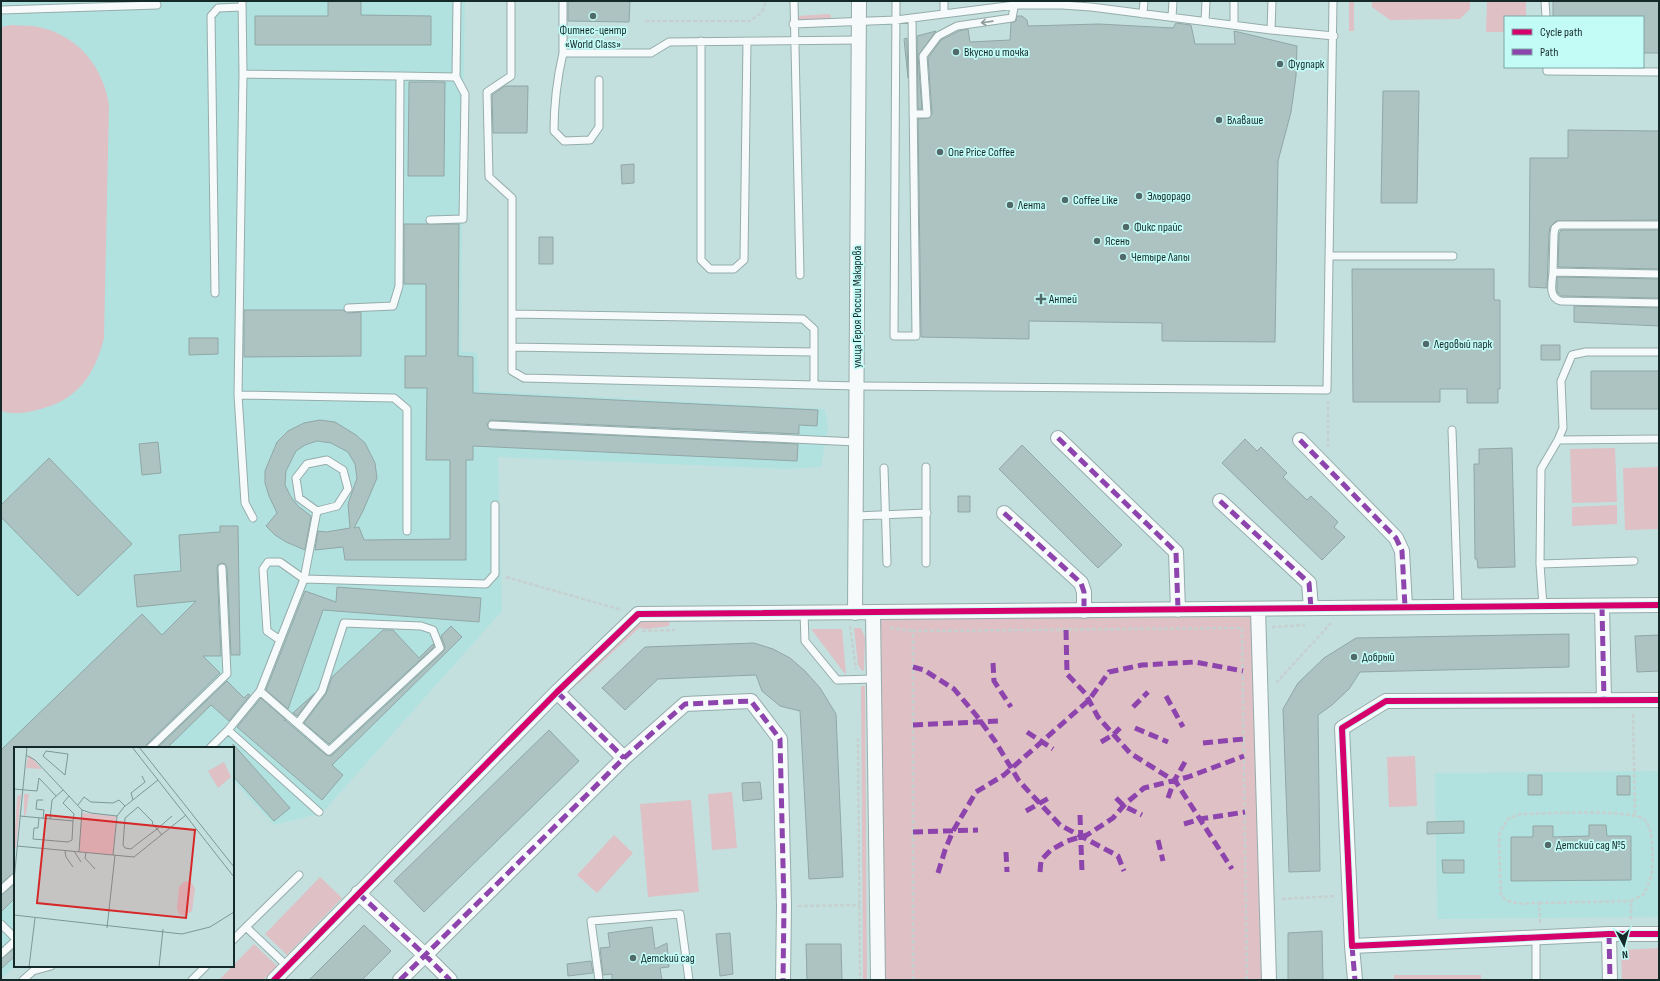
<svg xmlns="http://www.w3.org/2000/svg" width="1660" height="981" viewBox="0 0 1660 981" font-family="'Sofia Sans Condensed',sans-serif">
	<rect width="100%" height="100%" fill="#c3e0df"/>
	<path fill="#b1e2e0" d="M1 1H465L462 172 461 351 477 353 479 391 825 409 828 427 821 467 786 469 498 457 502 611 322 813 274 825 233 780V748H15V966L3 977 1 973Z
		M1659 771V917L1437 919 1435 773Z"/>
	<path fill="#dec0c5" d="M1349 1H1354V31H1349Z
		M1372 1H1470V9L1460 19 1390 20 1372 7Z
		M1487 1H1526V17H1505V32H1486Z
		M830 14 832 20 796 22V16Z
		M12 25C20 26 31 25 39 27 78 36 103 66 109 105L104 338C95 375 77 401 37 410 26 413 13 415 1 411V27Z
		M1615 448 1617 502 1572 503 1570 449Z
		M1659 467V529L1625 530 1623 468Z
		M1617 505V524L1572 526V507Z
		M1256 609 1266 980H881L876 617Z
		M663 619 670 621 669 626 648 629 639 628 578 684 575 682 638 621Z
		M854 628H861L865 638 864 670 862 671 858 665Z
		M811 629H842L846 675Z
		M861 686H865L867 980H863Z
		M1415 756 1417 806 1389 807 1387 757Z
		M732 792 737 848 712 850 708 794Z
		M691 800 699 892 648 897 640 804Z
		M614 835 633 853 597 893 577 875Z
		M320 877 342 898 287 955 265 934Z
		M254 944 277 966 263 980H219Z
		M1659 948V980H1622L1621 950Z
		M1394 975H1481V980H1394Z"/>
	<path fill="#acc3c2" stroke="#90a7a6" d="M328 1H361V15L431 16V45H255V16H328Z
		M568 1H630L629 22 568 21Z
		M1553 1H1659V53H1643V17H1553Z
		M1017 16H1022L1027 20 1028 26 1099 24 1173 28 1176 23 1191 25 1195 44H1235L1234 31 1297 46 1296 76 1291 112 1278 161 1275 342 1162 341V323L1029 321V339L921 337 918 119 929 118 932 114 928 58 941 40 959 31 968 29 970 42 1010 40 1011 23 1016 21Z
		M936 31 918 56 922 109H918L917 36Z
		M907 38 908 78 904 39Z
		M409 82H445L444 176H408Z
		M505 86H528L527 133H493L492 95Z
		M1383 91H1419L1417 203H1381Z
		M1568 130 1659 131V220L1556 221 1550 227 1549 233 1547 288 1529 287 1530 158H1568Z
		M634 164V183L622 184 621 165Z
		M404 224H459L458 356 473 357V393L818 410 817 426 799 425V434L490 420 487 425 489 429 492 430 798 444 797 461 473 446V460H466V560H345L343 547 315 550 318 531 326 532 350 528 348 504 357 478 355 464 348 452 331 443 317 441 305 445 296 451 286 471 285 485 291 497 298 506 311 516 305 550 286 542 275 535 266 526 277 513 269 496 265 483V471L277 442 288 431 304 423 320 420 335 422 356 435 365 443 375 463 377 478 363 511 354 528 359 527 364 540 450 539V460H426L427 388H405V356H426V284H404Z
		M1561 230H1659V269L1558 267 1559 234Z
		M539 237H553V264H539Z
		M1352 269H1494V300H1500V389H1498V403H1467V389H1440V402H1353Z
		M1557 277 1659 279V298L1562 296 1557 292Z
		M1574 306 1659 308V326L1574 322Z
		M244 310H343L348 313 361 312V356L244 357Z
		M189 338H218V354L189 355Z
		M1541 345H1560V360H1541Z
		M1591 371H1659V409H1591Z
		M1245 439 1257 451 1261 447 1287 473 1283 477 1307 500 1311 496 1338 522 1334 527 1345 537 1322 560 1222 463Z
		M158 442 161 473 142 475 139 444Z
		M1022 445 1122 545 1098 568 999 469Z
		M1512 448 1515 567 1478 568 1477 559H1475L1474 464H1479V449Z
		M49 458 132 544 78 596 1 517V505Z
		M958 496H970V512H958Z
		M220 526H238L240 655H231L227 568 225 564 221 563 218 565 217 568 221 656H203L220 673 147 744 145 748H15V872L1 883V750L142 614 162 635 196 601 137 607 134 575 181 571 179 535 220 532Z
		M337 587 481 598 479 622 323 610 288 709 266 690 305 591 336 602Z
		M451 626 462 637 332 765 343 775 322 800 237 727 261 698 285 719 284 721 285 720 326 755 331 756 443 652 445 647 441 636Z
		M383 630H393L419 658 433 644 434 647 329 744 304 723 326 694 332 677Z
		M1569 634V667L1360 672 1349 689 1332 705 1318 715 1320 871 1289 872 1283 709 1298 683 1324 658 1356 638Z
		M1659 635V671L1637 672 1635 636Z
		M754 643 773 649 790 658 805 671 820 688 836 714 843 877 809 879 800 711 780 706 762 691 756 675 658 679 625 710 602 688 645 647Z
		M227 681 244 698 248 694 250 695 229 721 211 705 167 748H157Z
		M315 693 297 716 293 713Z
		M549 730 579 761 424 912 394 881Z
		M233 744 290 808 274 821 233 776Z
		M1528 775H1542V795H1528Z
		M1617 776H1630V795H1617Z
		M760 782 762 799 743 801 742 783Z
		M1464 821V833L1427 834V822Z
		M1589 825H1606L1607 836H1631V880L1511 881V837H1533V826H1553V837L1589 836Z
		M1442 860H1464V873H1443Z
		M15 884V898L1 912V895Z
		M364 925 391 951 362 980H309Z
		M652 927 655 949 667 943 669 967 660 968 662 980H612V974L603 975 600 948 610 947 608 933Z
		M1322 931 1323 980H1288V933Z
		M730 933 733 974 720 976 716 934Z
		M806 944H841L842 980H807Z
		M15 948V956L1 969V959Z
		M591 961 593 973 568 976 567 964Z"/>
	<g fill="none" stroke-linecap="round" stroke-linejoin="round">
		<defs>
			<path id="service" d="M242 1 243 74 400 76
				M511 1V76L487 92 489 177 512 198V371L524 378 857 386 1327 390 1333 1
				M563 1V53H651L669 42 859 40
				M794 1 800 275
				M896 1 894 336H916L912 19
				M1545 1 1546 17
				M1 10 157 5
				M944 13V1
				M1143 14 1144 1
				M1172 17 1173 1
				M1205 21 1206 1
				M793 24 896 20 1015 5H1062L1091 7 1271 30 1334 36
				M1234 25V1
				M1271 30 1272 1
				M701 41V260L710 269H734L744 260 747 41
				M563 53C557 79 554 104 554 131L564 141 590 140 599 127V80
				M1547 67V71L1659 72
				M243 74 238 395 245 503 253 518
				M913 114H927L923 56 938 36 957 26 1012 18 1015 2
				M430 220 463 219 465 94 456 77
				M1659 225H1559L1555 228 1554 234 1553 272 1659 274
				M1330 256H1453
				M1553 272C1552 283 1548 298 1561 301L1659 303
				M215 293 211 16 218 8 242 7
				M348 308 393 306 399 286 400 76 456 77 457 1
				M512 314 803 319 814 329V385
				M512 347 814 352
				M238 395 394 398 407 409V531
				M492 425 856 442
				M1452 430 1458 607
				M1558 440 1563 428 1561 381 1572 355 1586 352H1659
				M327 460 343 470 348 489 337 506 317 511 299 498 296 478 307 464Z
				M926 467V563
				M884 468 887 563
				M856 516 927 513
				M1540 564 1634 561
				M1543 606 1540 564 1541 469 1558 440 1659 439
				M804 613 805 641 837 680 874 679
				M280 640 267 631 263 569 268 562H280L304 579 486 584 495 574V505
				M260 691 329 751 440 648 433 630 421 626 344 623 322 691 298 723
				M228 730 319 812
				M150 748 227 674 222 568
				M210 748 228 730 260 691 304 579 317 511
				M1 890 15 877
				M1 924 15 938
				M1536 938V980
				M233 940 246 927
				M1 954 15 941
				M287 966 246 927 299 875
				M23 980 33 971 51 966
				M192 980 206 966
				M599 980 591 921 680 914 689 980"/>
			<path id="minor" d="M1058 438 1176 552 1178 610
				M1300 440 1396 538 1402 551 1405 607
				M1220 501 1309 583 1311 608
				M1004 513 1081 583 1084 592V611
				M1602 606 1604 700
				M1258 609 1269 980
				M855 613 859 1
				M873 613 878 980
				M557 692 624 758
				M1659 700 1386 701 1342 728 1352 946 1609 934H1659
				M358 893 425 955 450 980
				M1609 934 1610 980
				M1352 946 1355 980
				M274 980 557 692 638 614 1659 605
				M400 980 624 758 685 704 751 701 780 739 784 906 783 980"/>
		</defs>
		<use href="#service" stroke="#95acab" stroke-width="9"/>
		<use href="#minor" stroke="#95acab" stroke-width="16"/>
		<path stroke="#c6d0cf" stroke-width="2.5" stroke-dasharray="4 2" stroke-linecap="butt" d="M645 21H750L762 12 766 1
			M1328 401V448
			M506 577 622 610
			M850 626 856 669
			M1272 627 1305 625
			M890 628 913 631
			M642 631 675 630
			M1276 683 1331 623
			M1633 714 1635 816
			M858 738 860 980
			M1282 899 1335 896
			M1539 903 1631 901
			M798 906 860 905
			M1540 923 1539 903C1526 903 1511 906 1501 896L1499 842 1500 832 1508 819 1520 814C1542 814 1632 808 1645 820 1653 827 1653 860 1652 871 1651 878 1647 887 1644 894L1631 901V920
			M1 977 3 980
			M913 980V631L1242 628 1247 980"/>
		<use href="#service" stroke="#f6fafa" stroke-width="7"/>
		<use href="#minor" stroke="#f6fafa" stroke-width="14"/>
		<path stroke="#8e44ad" stroke-width="5" stroke-dasharray="10 5" stroke-linecap="butt" d="M1058 438 1176 552 1178 610
			M1300 440 1396 538 1402 551 1405 607
			M1220 501 1309 583 1311 608
			M1004 513 1081 583 1084 592V611
			M1602 606 1604 700
			M1066 630 1067 674 1085 693 1098 717 1130 753 1176 782 1232 869
			M993 663 994 681 1011 707
			M913 667 924 670 954 689 976 715 995 741 1019 781 1060 825 1118 856 1124 871
			M557 692 624 758
			M1166 696 1183 727
			M1133 707 1148 692
			M913 725 998 721
			M1135 728 1168 742
			M1027 732 1053 749
			M1101 742 1113 735 1120 728
			M1203 743 1244 739
			M1116 798 1124 806 1142 815
			M1168 798 1174 781 1185 762
			M1026 811 1049 798
			M1080 815 1082 872
			M1184 824 1200 819 1245 812
			M913 832 978 830
			M1158 840 1163 861
			M1006 852 1007 872
			M1040 872 1041 860 1051 850 1067 841 1087 835 1113 818 1125 804 1144 788 1188 777 1244 756
			M938 873 945 850 953 831 976 792 1004 775 1089 700 1109 672 1142 665 1195 662 1243 671
			M358 893 425 955 450 980
			M1609 934 1610 980
			M1352 946 1355 980
			M400 980 624 758 685 704 751 701 780 739 784 906 783 980"/>
		<defs>
			<path id="cycleway" d="M1659 700 1386 701 1342 728 1352 946 1609 934H1659
				M274 980 557 692 638 614 1659 605"/>
		</defs>
		<use href="#cycleway" stroke="#c3fbf7" stroke-width="8"/>
		<use href="#cycleway" stroke="#d6006c" stroke-width="6"/>
	</g>
	<defs><path id="oneway-shaft" d="M-6 0H5M1.5-3L5.5 0L1.5 3" fill="none" stroke-width="1.6" stroke-linecap="round" stroke-linejoin="round"/></defs>
	<use stroke="#909c9c" href="#oneway-shaft" transform="translate(987 22) rotate(172)"/>
	<g fill="#516a69" stroke="#c3fbf7" stroke-width="1.5">
		<circle cx="593" cy="16" r="4"/>
		<circle cx="956" cy="52" r="4"/>
		<circle cx="1280" cy="64" r="4"/>
		<circle cx="1219" cy="120" r="4"/>
		<circle cx="940" cy="152" r="4"/>
		<circle cx="1139" cy="196" r="4"/>
		<circle cx="1065" cy="200" r="4"/>
		<circle cx="1010" cy="205" r="4"/>
		<circle cx="1126" cy="227" r="4"/>
		<circle cx="1097" cy="241" r="4"/>
		<circle cx="1123" cy="257" r="4"/>
		<path d="M1039 293h4v4h4v4h-4v4h-4v-4h-4v-4h4z"/>
		<circle cx="1426" cy="344" r="4"/>
		<circle cx="1354" cy="657" r="4"/>
		<circle cx="1548" cy="845" r="4"/>
		<circle cx="633" cy="958" r="4"/>
	</g>
	<g text-anchor="middle" dominant-baseline="central" stroke-width="3.5" stroke-linejoin="round" paint-order="stroke">
		<g font-size="12" fill="#142a29" stroke="#c3fbf7" text-anchor="start">
			<text x="593" y="30" text-anchor="middle">Фитнес-центр<tspan x="593" dy="14">«World Class»</tspan></text>
			<text x="964" y="52">Вкусно и точка</text>
			<text x="1288" y="64">Фудпарк</text>
			<text x="1227" y="120">Влаваше</text>
			<text x="948" y="152">One Price Coffee</text>
			<text x="1147" y="196">Эльдорадо</text>
			<text x="1073" y="200">Coffee Like</text>
			<text x="1018" y="205">Лента</text>
			<text x="1134" y="227">Фикс прайс</text>
			<text x="1105" y="241">Ясень</text>
			<text x="1131" y="257">Четыре Лапы</text>
			<text x="1049" y="299">Антей</text>
			<text x="1434" y="344">Ледовый парк</text>
			<text x="1362" y="657">Добрый</text>
			<text x="1556" y="845">Детский сад №5</text>
			<text x="641" y="958">Детский сад</text>
		</g>
		<g font-size="12" fill="#142a29" stroke="#c3fbf7">
			<text transform="translate(857 307) rotate(-90)">улица Героя России Макарова</text>
		</g>
	</g>
	<g transform="translate(14 747)">
		<rect width="220" height="220" fill="#c3e0df"/>
		<path d="M14 9H16L28 22 12 21ZM210 15 217 30 204 41 194 24ZM7 47 2 101H0L3 50ZM10 47H15L12 67 10 69ZM68 66 102 69 99 108 65 105ZM171 134 178 136 181 142 178 164 171 169 165 167 163 161 165 140Z" fill="#dec0c5"/>
		<path fill="none" stroke="#7d9796" stroke-width="1" d="M118 0 220 130M125 0 220 120M32 4 54 7 51 28 29 9ZM12 8 21 13 68 63 77 66 103 69 110 60 144 33M0 42 23 44 25 31 42 49M55 49 49 56 60 67 59 74M29 53H23L22 62 30 63 29 72M119 53 117 46 131 35 128 29M64 58 70 50 77 55 99 56 105 53 111 59M6 69 59 74 58 93 54 95 19 92 20 81H24L25 71M36 72 38 53 49 43M148 88 138 76 139 75 124 60 111 71 109 98 111 101 117 102 123 97 143 82 158 69M3 99 120 110 172 68M51 104 52 110 59 120M60 104 67 115M65 105 68 63M72 106 71 111 81 122M99 108 103 69M0 133 13 0M0 168 168 187 196 180 220 165M93 181 101 108M15 220 21 171M145 220 149 182"/>
		<path fill="#d62828" fill-opacity="0.15" stroke="#d62828" stroke-width="2" d="M32 68 181 83 172 171 23 156Z"/>
		<rect width="220" height="220" fill="none" stroke="#142a29" stroke-width="2"/>
	</g>
	<rect width="1660" height="981" fill="none" stroke="#142a29" stroke-width="4"/>
	<rect x="1504" y="16" width="140" height="52" fill="#c3fbf7" stroke="#7da7a5"/>
	<rect x="1512" y="29" width="20" height="6" fill="#d6006c" stroke="#7da7a5"/>
	<text x="1540" y="36" font-size="12" fill="#142a29">Cycle path</text>
	<rect x="1512" y="49" width="20" height="6" fill="#8e44ad" stroke="#7da7a5"/>
	<text x="1540" y="56" font-size="12" fill="#142a29">Path</text>
	<g transform="translate(1624 945) rotate(174)" stroke="#c3fbf7" stroke-width="3" paint-order="stroke">
	<path d="M0-3L7 15L0 10L-7 15Z" fill="#142a29"/>
	<text y="-6" font-size="11" font-weight="bold" text-anchor="middle" fill="#142a29">N</text>
	</g>
</svg>
